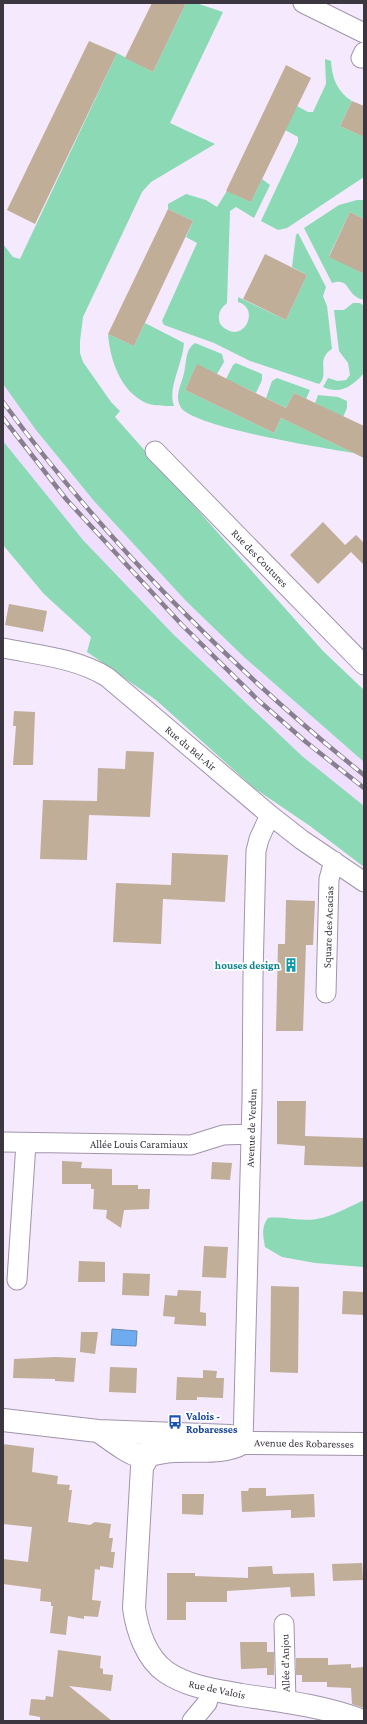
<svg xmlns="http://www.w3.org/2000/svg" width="367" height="1724" viewBox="0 0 367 1724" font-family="'Crimson Pro',serif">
	<rect width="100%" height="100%" fill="#f4e9fd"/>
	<path fill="#f0defe" d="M3 384 36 430 94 501 186 601 245 658 364 762V806L302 756 173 634 83 540 3 441Z"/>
	<path fill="#8bdab5" d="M186 3H196L223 12 170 123 215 144 151 182 142 192 83 317 80 341V353L83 362 111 402 120 411 115 417 323 651 364 690V762L245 658 186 601 94 501 36 430 3 384V244L13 257 20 259 117 53 153 72Z
		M325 59 331 61C332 78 337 92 352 101L340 126 364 137V177L287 228 278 230 261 221 298 142V137L285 130 297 106 308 112H313L326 84Z
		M262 179 270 185 254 218 236 207 230 211 227 303C222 307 218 312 219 319 219 323 222 327 226 329 245 342 260 308 238 302V297L286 320 307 275 292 267 296 235 298 233 326 287 323 296 327 306 332 349C315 359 330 375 319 384L250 361 214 343 164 325 162 321 197 243 186 237 193 221 168 209V204L186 194 206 200 217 207 227 191 251 202Z
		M357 200H364V219L350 212 329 256 364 274V300C361 299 357 298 355 296 346 289 348 278 332 283L304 228 339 205Z
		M353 303H360L364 306V373C353 386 340 395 323 387L328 378 338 381 346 380 350 375 348 363 339 351 334 310H344Z
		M145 323 184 343C183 363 167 389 174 406 165 406 154 406 146 403 120 391 110 359 108 334L134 346Z
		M195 343 222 354 224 362 217 374 197 365 185 390 274 433 281 418 354 453C322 448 200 428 182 409 174 399 180 387 183 377 187 365 184 350 195 343Z
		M236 363 262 374V380L256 393 226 379 233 365Z
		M277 378 310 390 306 399 294 393 286 408 266 398 272 381Z
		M318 395 338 397 347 401V408L343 417 315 403Z
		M3 441 83 540 173 634 302 756 364 806V867L310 826 254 788 156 700 87 652 91 637 44 594 3 545Z
		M364 1200V1267L315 1263 282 1257 265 1247C263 1236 261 1227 268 1218 284 1216 300 1222 317 1219 331 1217 351 1206 364 1200Z"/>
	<path fill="#6eacef" stroke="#5f89ba" d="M112 1329 137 1331 136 1346 111 1345Z"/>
	<path fill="#c0ae98" d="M152 3H186L153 72 125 58Z
		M89 41 117 53 35 224 7 210Z
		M286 65 311 78 251 202 226 191Z
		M352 101 364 106V137L340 126Z
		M168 209 193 221 134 346 108 334Z
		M350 212 364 219V274L329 257Z
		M265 254 307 275 286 320 243 299Z
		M197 364 286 408 294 393 364 426V458L281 418 274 433 185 390Z
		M323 522 345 545 356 535 364 543V565L351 552 318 584 290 555Z
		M9 604 47 611 43 632 5 625Z
		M14 711 35 712 33 765H13L16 726H13Z
		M126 751 154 752 150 817 89 815 87 860 40 859 43 800 97 801 98 768 125 769Z
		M172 853 228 855 225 902 163 899 161 944 113 942 116 883 171 885Z
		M286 900 315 901 313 945H306L303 1031H276L278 944H285Z
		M277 1101H306L305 1136 364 1138V1167L304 1165 305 1146 277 1144Z
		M62 1161 82 1162 81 1168 112 1169V1185H138V1189H150L149 1209 124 1210 121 1228 106 1218 107 1210 93 1209 94 1189H91V1184H62Z
		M212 1162 232 1163 230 1180 211 1179Z
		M204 1246 228 1247 226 1278 202 1277Z
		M79 1261 105 1262V1282H78Z
		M123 1273 150 1274 149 1296 122 1295Z
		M271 1286 299 1287 298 1373 270 1372Z
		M178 1290 201 1291 200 1312 206 1313V1326L174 1324 175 1317 163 1316 165 1295 177 1296Z
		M343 1291 364 1292V1315L342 1314Z
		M81 1332H98L95 1354 80 1352Z
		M55 1357 76 1358 74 1382 55 1381V1379L13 1378 14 1359Z
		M110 1367 137 1368 136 1393 109 1392Z
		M203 1370 217 1371 216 1378H224L223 1398 197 1397V1400H176L177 1377 203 1378Z
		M3 1444 34 1448 32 1472 58 1476 57 1484 70 1485 69 1490H72L68 1522 90 1525 95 1522 111 1524 109 1538H113L111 1552H115L113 1568 100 1566V1570L95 1569 92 1600 101 1601 98 1617 84 1616V1619L68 1616 66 1635 50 1633 53 1606H51V1602L40 1601 41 1589 3 1584V1559L28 1562 32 1527 3 1524Z
		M249 1488H266V1496L314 1494 315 1517 291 1518V1510L242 1512 241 1491H248Z
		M182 1494H204L203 1515 182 1514Z
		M362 1563 363 1580 333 1581 332 1564Z
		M272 1566 273 1574 314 1573 315 1596 291 1597 290 1587 227 1591V1602H186V1620H167V1573H195V1576L248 1578V1567Z
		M240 1642H267V1652H274V1675H267V1668L241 1669Z
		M58 1650 101 1656 100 1668 103 1669V1674L113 1675 111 1691 69 1686 112 1721H40V1717L29 1715 31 1699 45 1700 46 1696 53 1697Z
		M296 1658H328V1665L351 1664V1668L364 1667V1708L352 1704 351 1688 327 1687V1682H302V1675H296Z"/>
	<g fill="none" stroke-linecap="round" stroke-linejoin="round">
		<defs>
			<path id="minor" d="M303 3 364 33
				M361 58 364 52
				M155 451 364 665
				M3 648C38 655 76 658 107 677L270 815 302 840 364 882
				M326 993 329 879 334 861
				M3 1142 191 1145 223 1135 251 1134
				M17 1280 26 1143
				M243 1443 252 1101 253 976 256 851 259 839 270 815
				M284 1624 286 1702
				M192 1721 207 1703 211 1689"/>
			<path id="tertiary" d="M3 1420 98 1431 230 1436 243 1443 364 1444
				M98 1431C106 1436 129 1454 137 1455 147 1457 155 1453 165 1452 191 1448 220 1456 243 1443
				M149 1433V1455L142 1467 134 1608C137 1630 146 1658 166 1672 188 1687 215 1690 241 1695 282 1701 324 1706 363 1721"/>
		</defs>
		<use href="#minor" stroke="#a194ab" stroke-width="21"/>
		<use href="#tertiary" stroke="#a194ab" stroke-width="24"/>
		<use href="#minor" stroke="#fff" stroke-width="19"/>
		<use href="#tertiary" stroke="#fff" stroke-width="22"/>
		<defs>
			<path id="rail" d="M3 402C104 540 231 668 364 775
				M3 418 66 499 182 625 258 700 306 742 364 788"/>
		</defs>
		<use href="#rail" stroke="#88808e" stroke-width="4.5"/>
		<use href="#rail" stroke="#fff" stroke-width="3" stroke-dasharray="9" stroke-linecap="butt"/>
	</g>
	<defs>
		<symbol id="building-bare" viewBox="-9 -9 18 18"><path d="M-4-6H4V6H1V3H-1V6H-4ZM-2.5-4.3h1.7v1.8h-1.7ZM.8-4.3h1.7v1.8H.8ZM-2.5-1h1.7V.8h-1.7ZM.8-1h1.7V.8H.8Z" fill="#0f9aa8" stroke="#fff" stroke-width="2.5" paint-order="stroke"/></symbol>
		<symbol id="bus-bare" viewBox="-9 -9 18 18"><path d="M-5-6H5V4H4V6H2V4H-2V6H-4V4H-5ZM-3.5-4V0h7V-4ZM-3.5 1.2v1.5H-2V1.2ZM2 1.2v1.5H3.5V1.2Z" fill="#1a4fb4" stroke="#fff" stroke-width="2.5" paint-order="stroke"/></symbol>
	</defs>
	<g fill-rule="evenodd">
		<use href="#building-bare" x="281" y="955" width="20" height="20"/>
		<use href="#bus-bare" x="165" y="1412" width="20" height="20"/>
	</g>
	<g text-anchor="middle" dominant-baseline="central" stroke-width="3.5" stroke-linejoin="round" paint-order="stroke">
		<g font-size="11" fill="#3c3640" stroke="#fff">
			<text transform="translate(260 558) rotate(46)">Rue des Coutures</text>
			<text transform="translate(191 748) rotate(40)">Rue du Bel-Air</text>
			<text transform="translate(328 927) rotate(-88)">Square des Acacias</text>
			<text transform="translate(251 1128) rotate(-88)">Avenue de Verdun</text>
			<text x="139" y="1144">Allée Louis Caramiaux</text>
			<text transform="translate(304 1443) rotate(1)">Avenue des Robaresses</text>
			<text transform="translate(285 1663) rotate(-91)">Allée d'Anjou</text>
			<text transform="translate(217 1689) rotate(12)">Rue de Valois</text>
		</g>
		<g font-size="11" font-weight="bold" fill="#0d838f" stroke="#fff" text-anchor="end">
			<text x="280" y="965">houses design</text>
		</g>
		<g font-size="11" font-weight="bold" fill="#164399" stroke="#fff" text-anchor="start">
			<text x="186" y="1416">Valois -<tspan x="186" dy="13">Robaresses</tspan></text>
		</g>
	</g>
	<rect width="367" height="1724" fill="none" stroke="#3c3640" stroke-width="8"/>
</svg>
